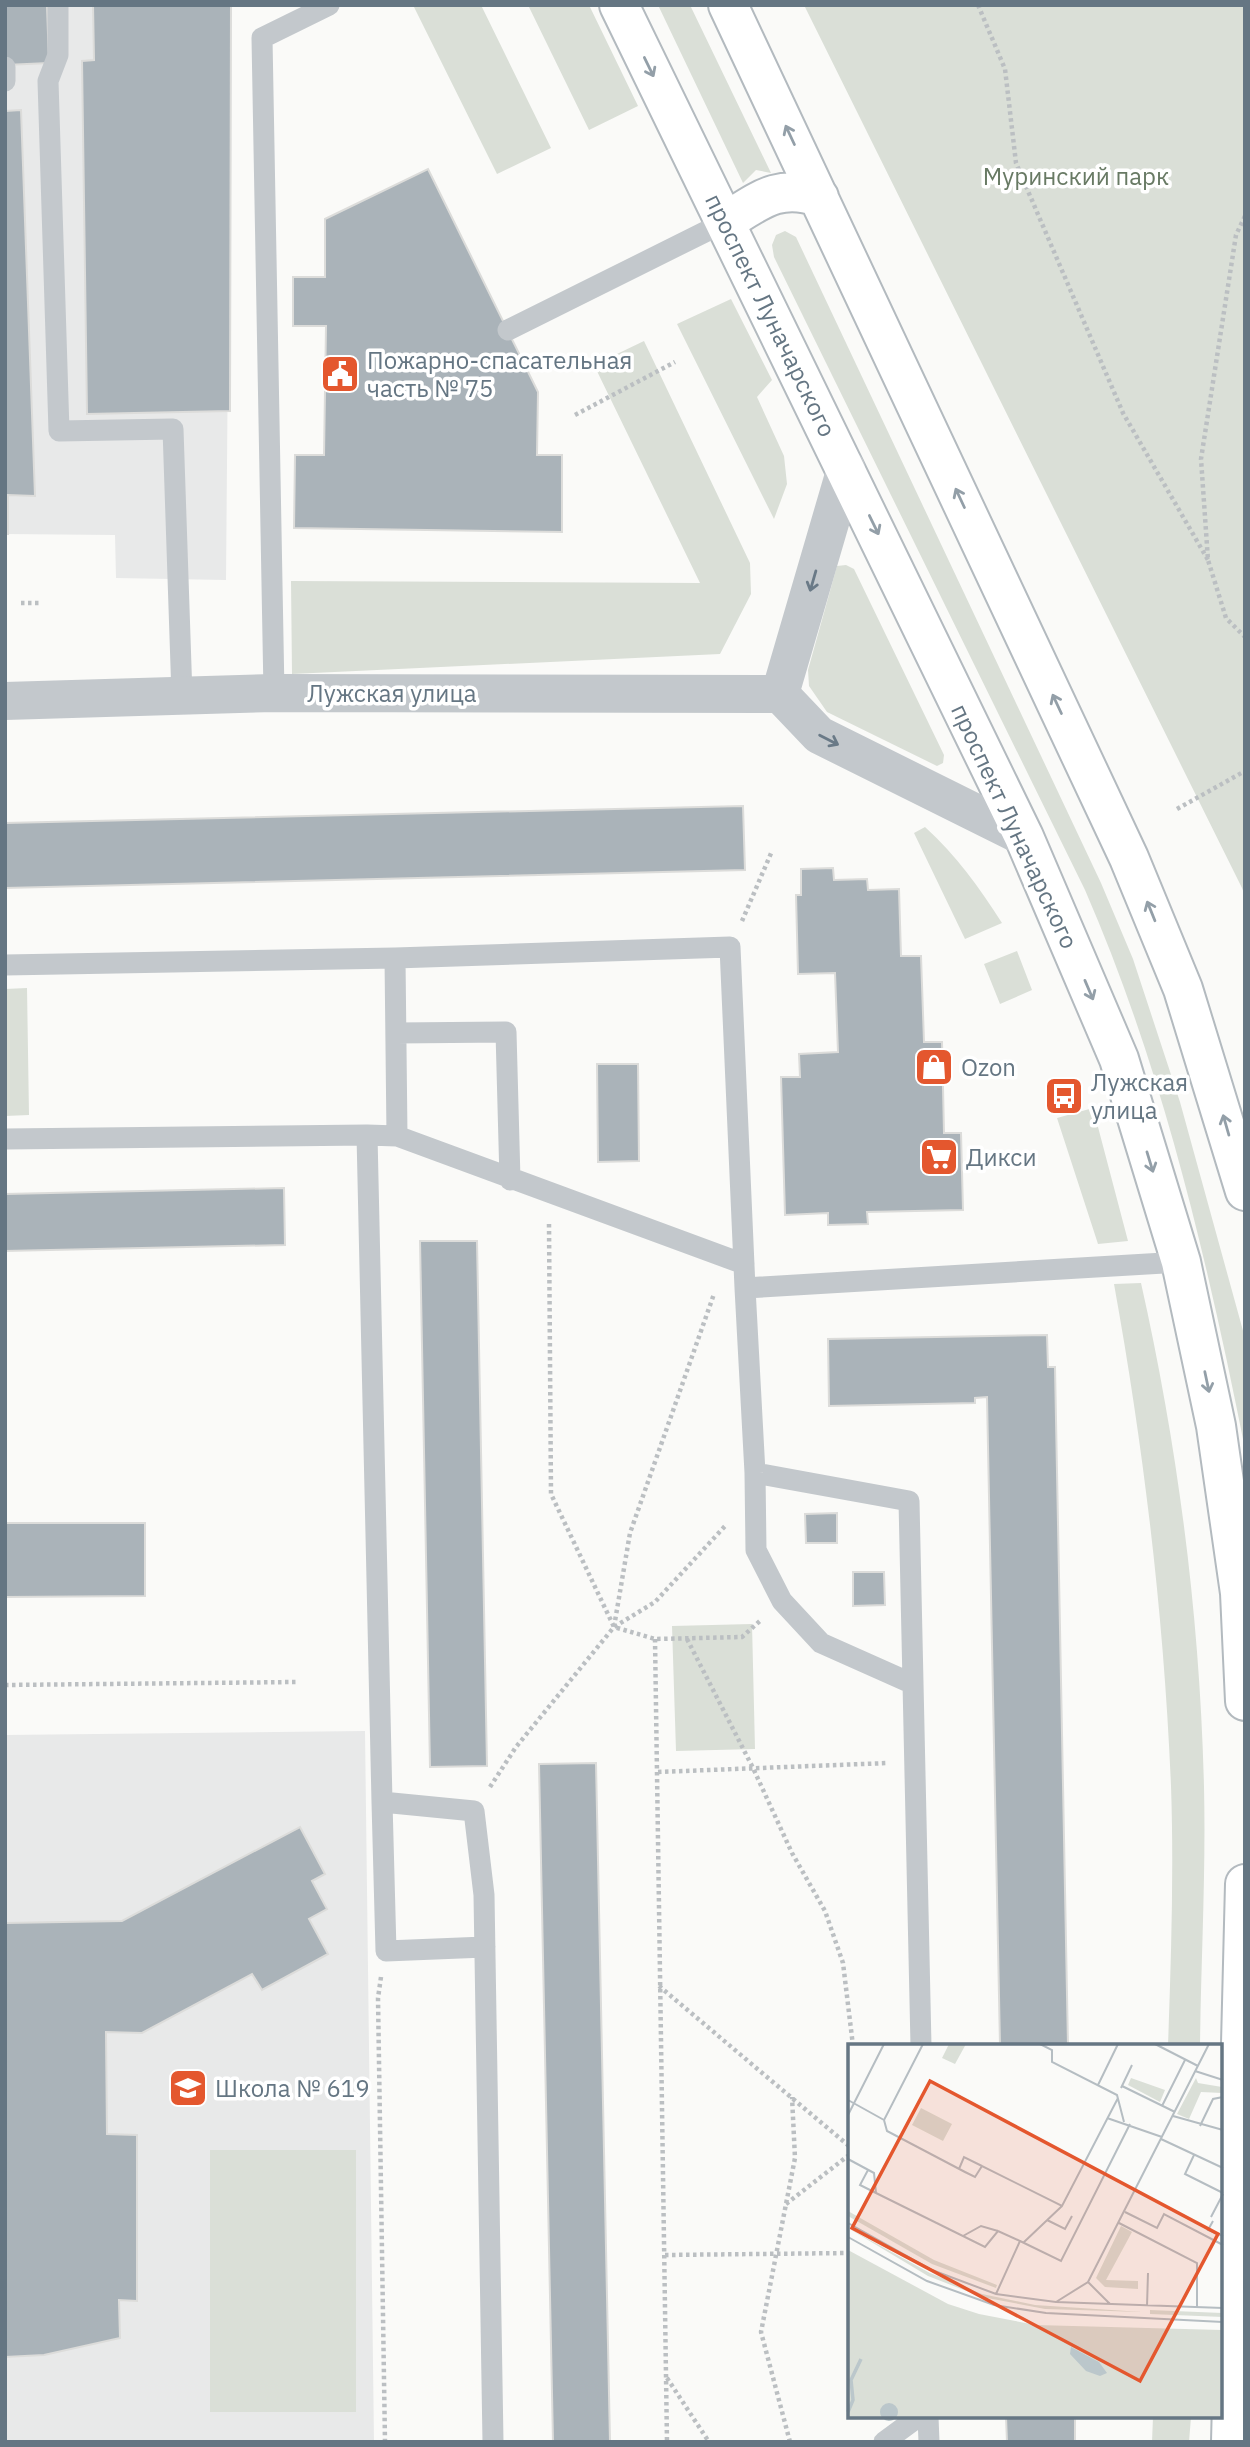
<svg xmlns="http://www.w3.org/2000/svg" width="1250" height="2447" viewBox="0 0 1250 2447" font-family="'IBM Plex Sans',sans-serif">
	<rect width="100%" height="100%" fill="#fafaf8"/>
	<path fill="#e8e9e9" d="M5 5H231L226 580 116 578 115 535 5 534Z
		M365 1731 374 2442H5V1735Z"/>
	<path fill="#dadfd7" d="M413 5H481L551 148 497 174Z
		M528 5H589L638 106 589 130Z
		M658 5H690L771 173 756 170 743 183Z
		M804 5H1245V896L1242 888Z
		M785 231 796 237 1101 883 1133 959 1180 1102 1245 1338V1449C1207 1259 1163 1069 1085 890L774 257 772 245 776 235Z
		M731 299 772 380 757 397 784 456 787 484 774 519 677 324Z
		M644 341 750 563 751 594 720 654 292 674 291 581 700 583 594 365Z
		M846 565 854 569 944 755 943 763 937 766 827 712 809 686 808 670 837 566Z
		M925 827C957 856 979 887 1002 923L965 939 914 833Z
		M1017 951 1032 990 1000 1004 984 964Z
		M27 988 29 1115 5 1116V989Z
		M1093 1108 1128 1241 1098 1244 1057 1118Z
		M1141 1283C1178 1448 1200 1617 1204 1787 1206 1873 1201 1960 1200 2046H1168C1171 1960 1174 1872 1171 1786 1164 1617 1144 1450 1114 1284Z
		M752 1624 755 1749 676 1751 672 1626Z
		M210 2150H356V2412H210Z
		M1153 2417H1191L1189 2442H1152Z"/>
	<path fill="#aab3b9" stroke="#dcdcda" stroke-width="2" d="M5 5H47L49 63 5 65Z
		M93 5H231L230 411 87 414 82 61 94 60Z
		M21 110 35 496 8 495V534H5V111Z
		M428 169 538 392 537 455H562V532L294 528 295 455H324L326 326H293V277H325V219Z
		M743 806 745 870 5 888V823Z
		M833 868 834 880 867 879 868 890 899 889 901 956H921L924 1042H942L944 1133H961L963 1210 867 1212 868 1224 828 1225V1213L785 1215 781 1077H800L799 1054 838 1052 835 973 798 974 796 895H801V869Z
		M597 1064H638L639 1161 598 1162Z
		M284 1188 285 1245 5 1251V1194Z
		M420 1241H477L487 1766 430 1767Z
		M1047 1335 1048 1367H1055L1068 2046H1000L987 1397 975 1398V1403L829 1406 828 1339Z
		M837 1513V1543H806L805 1514Z
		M5 1523H145V1596L5 1597Z
		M853 1572H884L885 1605 853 1606Z
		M596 1763 610 2442H553L539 1764Z
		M300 1827 325 1874 312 1881 327 1909 309 1919 328 1954 262 1990 252 1974 142 2033 106 2032 107 2134 137 2135V2301L119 2300 120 2338 44 2355 5 2357V1923L122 1921Z
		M1006 2417H1075V2442H1007Z"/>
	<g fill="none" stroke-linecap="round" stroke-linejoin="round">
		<defs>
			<path id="secondary" d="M619 5 1024 837 1119 1059 1181 1262 1216 1426 1240 1593 1245 1701
				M728 5 1129 858 1183 989 1245 1191
				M725 222C759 201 778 183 819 197
				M1231 2442 1245 1884"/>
		</defs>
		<use href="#secondary" stroke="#b3babf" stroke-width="42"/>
		<path stroke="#bbbfc2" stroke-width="4.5" stroke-dasharray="3.5 3.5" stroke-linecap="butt" d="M978 5 1005 69 1016 163 1123 413 1208 560
			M1245 216 1236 235 1201 459 1208 560 1226 618 1245 637
			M575 415 675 362
			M21 603H40
			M1177 809 1245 771
			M742 921 772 851
			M549 1224 551 1494 614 1627 655 1639 742 1637 761 1620
			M614 1627 630 1533 714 1294
			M655 1639 667 2442
			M687 1639 753 1768 792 1853 825 1911 843 1963 853 2046
			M5 1685 297 1682
			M658 1772 888 1763
			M490 1787 516 1747 614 1627 655 1602 726 1525
			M381 1977 378 1998 385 2442
			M659 1986 849 2146
			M786 2204 849 2155
			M665 2255 849 2253
			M667 2378 709 2442
			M790 2442 761 2332 795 2158 792 2097"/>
		<path stroke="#c3c8cc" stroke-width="21" d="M58 5V55L48 81 59 431 173 429 182 696
			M5 67V81
			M508 330 725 222
			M274 693 262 38 329 5
			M395 958 397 1136
			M5 965 395 958 730 947 745 1288
			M396 1033 506 1032 510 1180
			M367 1135 397 1136 744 1264
			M5 1139 367 1135 382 1802 474 1811 484 1895 493 2442
			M755 1473 756 1550 782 1601 821 1643 913 1684
			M382 1802 386 1951 485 1947
			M921 2046 909 1501 755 1473 745 1288 1181 1262
			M928 2417 929 2442
			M884 2442 918 2417"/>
		<path stroke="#c3c8cc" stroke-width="38" d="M780 694 846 468
			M5 701 274 693 780 694 819 735 1024 837"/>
		<use href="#secondary" stroke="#fff" stroke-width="38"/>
	</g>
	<defs><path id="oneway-shaft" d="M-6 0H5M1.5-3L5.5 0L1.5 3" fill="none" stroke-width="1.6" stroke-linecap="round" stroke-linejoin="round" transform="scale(1.75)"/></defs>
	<g stroke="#939fa8">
		<use href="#oneway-shaft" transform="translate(649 67) rotate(64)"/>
		<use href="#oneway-shaft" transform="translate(790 135) rotate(-115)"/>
		<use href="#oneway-shaft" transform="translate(960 498) rotate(-115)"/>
		<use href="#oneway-shaft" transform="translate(874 525) rotate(64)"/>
		<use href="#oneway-shaft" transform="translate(1057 704) rotate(-115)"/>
		<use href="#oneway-shaft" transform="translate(1151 911) rotate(-112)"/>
		<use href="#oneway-shaft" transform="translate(1089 990) rotate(67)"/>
		<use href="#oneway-shaft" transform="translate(1226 1125) rotate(-106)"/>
		<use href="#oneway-shaft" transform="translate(1150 1162) rotate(73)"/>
		<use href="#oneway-shaft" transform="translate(1207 1382) rotate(78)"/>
	</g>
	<g stroke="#6a7a87">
		<use href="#oneway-shaft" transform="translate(813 581) rotate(106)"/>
		<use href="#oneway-shaft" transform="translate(829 740) rotate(27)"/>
	</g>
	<defs>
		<symbol id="civic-square" viewBox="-11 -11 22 22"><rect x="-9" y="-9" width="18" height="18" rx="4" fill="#e4572e" stroke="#fff"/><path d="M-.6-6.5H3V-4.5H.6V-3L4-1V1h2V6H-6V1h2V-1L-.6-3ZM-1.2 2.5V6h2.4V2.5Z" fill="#fff"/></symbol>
		<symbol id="shop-square" viewBox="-11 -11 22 22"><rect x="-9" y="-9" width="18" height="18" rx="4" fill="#e4572e" stroke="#fff"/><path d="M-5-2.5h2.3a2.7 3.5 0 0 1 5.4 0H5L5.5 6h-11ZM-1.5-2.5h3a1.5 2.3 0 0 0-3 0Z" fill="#fff"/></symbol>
		<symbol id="bus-square" viewBox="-11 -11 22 22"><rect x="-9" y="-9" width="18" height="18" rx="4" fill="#e4572e" stroke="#fff"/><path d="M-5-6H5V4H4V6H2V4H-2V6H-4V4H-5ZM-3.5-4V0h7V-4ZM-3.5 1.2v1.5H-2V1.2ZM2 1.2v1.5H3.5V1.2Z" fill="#fff"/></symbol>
		<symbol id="supermarket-square" viewBox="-11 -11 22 22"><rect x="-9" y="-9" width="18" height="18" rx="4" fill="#e4572e" stroke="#fff"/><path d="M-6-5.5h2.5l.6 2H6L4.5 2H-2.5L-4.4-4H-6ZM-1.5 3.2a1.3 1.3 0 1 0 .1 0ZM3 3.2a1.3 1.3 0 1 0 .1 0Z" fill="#fff"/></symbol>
		<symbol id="school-square" viewBox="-11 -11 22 22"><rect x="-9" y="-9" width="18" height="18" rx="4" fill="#e4572e" stroke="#fff"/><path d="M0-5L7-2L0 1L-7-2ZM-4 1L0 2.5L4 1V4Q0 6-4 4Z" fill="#fff"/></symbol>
	</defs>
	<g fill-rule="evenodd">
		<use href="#civic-square" x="318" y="352" width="44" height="44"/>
		<use href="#shop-square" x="912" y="1045" width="44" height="44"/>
		<use href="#bus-square" x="1042" y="1074" width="44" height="44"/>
		<use href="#supermarket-square" x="917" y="1135" width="44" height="44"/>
		<use href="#school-square" x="166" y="2066" width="44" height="44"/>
	</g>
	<g text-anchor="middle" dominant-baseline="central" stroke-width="7" stroke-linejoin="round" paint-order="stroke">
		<g font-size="24" fill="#687a64" stroke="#fff">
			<text x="1076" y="176">Муринский парк</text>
		</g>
		<g font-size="24" fill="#657683" stroke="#fff">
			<text transform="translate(771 315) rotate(64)">проспект Луначарского</text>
			<text x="392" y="693">Лужская улица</text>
			<text transform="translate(1015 826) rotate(65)">проспект Луначарского</text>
		</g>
		<g font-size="24" fill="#657683" stroke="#fff" text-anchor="start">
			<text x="367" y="360">Пожарно-спасательная<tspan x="367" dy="28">часть № 75</tspan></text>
			<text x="961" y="1067">Ozon</text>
			<text x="1091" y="1082">Лужская<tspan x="1091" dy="28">улица</tspan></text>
			<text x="966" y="1157">Дикси</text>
			<text x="215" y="2088">Школа № 619</text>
		</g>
	</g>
	<g transform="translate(848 2044)">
		<rect width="374" height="374" fill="#fafaf8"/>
		<path d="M101 0H118L107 20 94 14ZM283 34 317 46 312 58 280 41ZM348 34 350 39 374 43V49L353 48 341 75 329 70ZM73 64 104 80 95 97 64 81ZM0 167 86 216 149 241 148 244 84 220 0 172ZM273 182 284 188 258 236 290 237V245L257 243 248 234ZM0 184 82 229 134 250 187 261 294 268 197 265 134 253 80 232ZM0 206 100 260 131 270 188 281 374 286V374H0ZM302 266 374 269 375 273 302 270Z" fill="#dadfd7"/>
		<path d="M223 303 251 318 259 329 252 332 238 327 222 310ZM32 368a9 9 0 1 1 18 0a9 9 0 1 1-18 0Z" fill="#bbc7cb"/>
		<path fill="none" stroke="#bbc7cb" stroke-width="3.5" d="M0 368 5 356 3 336 13 315"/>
		<path fill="none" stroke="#b5bdc2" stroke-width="2" d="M75 0 36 76 39 87 117 128 127 133 134 122 214 162 270 54M192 0 204 6V18L269 51 276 78M307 0 350 22M347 27 375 36M250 41 270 0M274 42 327 68M273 44 284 21M0 56 36 76M314 62 337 16M0 71 36 0M325 72 375 86M259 74 314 93M352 82 365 55 375 53M313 95 375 124M346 111 337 130 375 149M0 115 26 129 28 149 137 203 150 187 172 197 148 250M111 125 116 113 134 122M20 126 12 141 28 149M277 168 309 184 316 170 375 201M363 173 375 150M199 176 217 185 224 172M365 177 360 186 375 192M0 179 84 226 148 250 208 258 375 264M271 179 349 219V263M115 192 133 182 150 187M0 193 79 237 146 261 198 269 375 278M172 197 213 217 282 80M175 199 214 162M240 238 262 260M208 258 240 238 361 0M299 262 300 229"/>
		<path fill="#e4572e" fill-opacity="0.15" stroke="#e4572e" stroke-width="3.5" d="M82 37 370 190 292 337 4 184Z"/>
		<rect width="374" height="374" fill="none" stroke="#657683" stroke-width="3.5"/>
	</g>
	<rect width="1250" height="2447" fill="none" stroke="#657683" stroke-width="14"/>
</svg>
